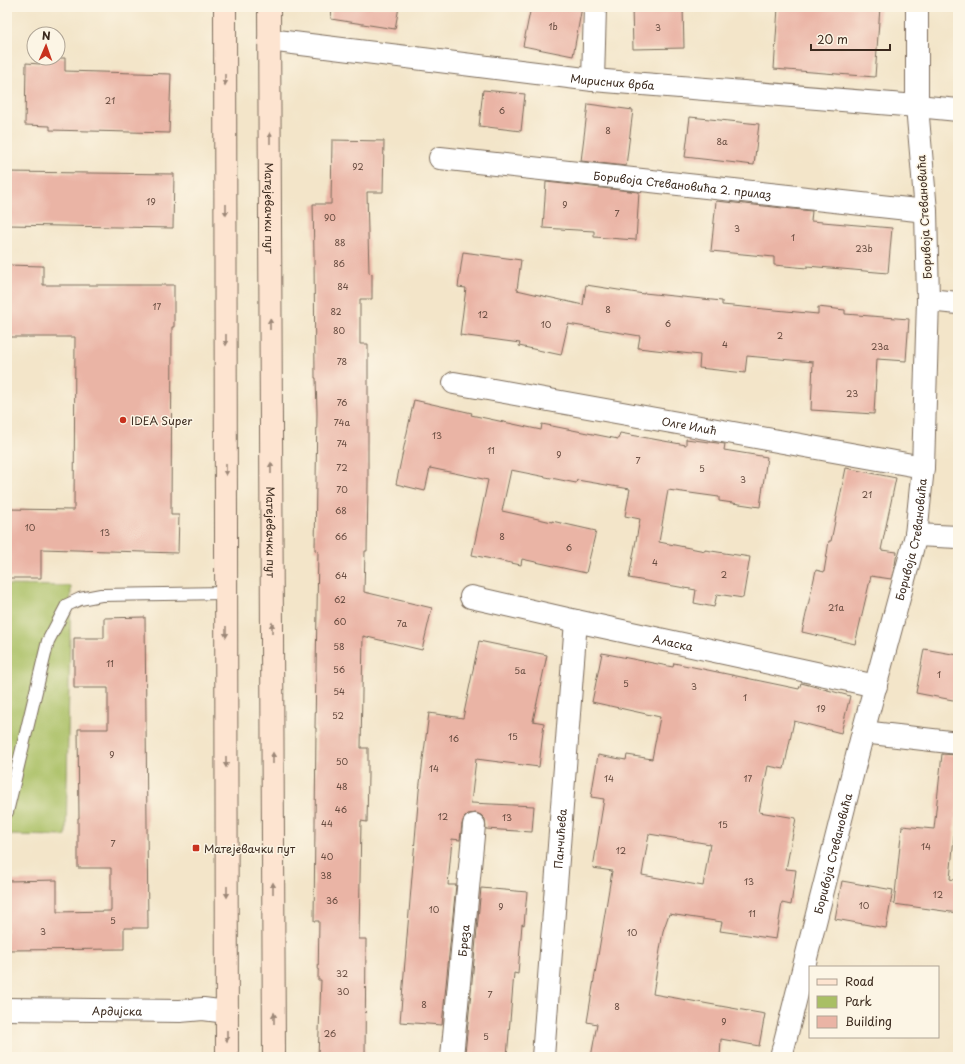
<svg xmlns="http://www.w3.org/2000/svg" width="965" height="1064" viewBox="0 0 965 1064" font-family="'Playpen Sans',sans-serif">
	<rect width="100%" height="100%" fill="#fcf5e5"/>
	<filter id="ink" filterUnits="userSpaceOnUse"><feTurbulence type="fractalNoise" baseFrequency=".025" numOctaves="2"/><feDisplacementMap in="SourceGraphic" scale="8" xChannelSelector="R" yChannelSelector="G"/><feConvolveMatrix kernelMatrix="1 2 1 2 8 2 1 2 1" color-interpolation-filters="sRGB"/></filter>
	<filter id="wash" filterUnits="userSpaceOnUse"><feTurbulence type="fractalNoise" baseFrequency=".012" numOctaves="4" result="noise"/><feDisplacementMap in="SourceGraphic" scale="16" xChannelSelector="R" yChannelSelector="G"/><feGaussianBlur stdDeviation="0.9" result="paint"/><feColorMatrix in="noise" values="0 0 0 0 0 0 0 0 0 0 0 0 0 0 0 0 0 1.4 0 .05"/><feComposite in="paint" operator="in"/></filter>
	<g filter="url(#wash)">
		<rect width="100%" height="100%" fill="#f3e5c9"/>
		<path fill="#a9bf64" stroke="#727441" d="M7 585 71 586 66 836 7 835Z"/>
		<g id="blocks">
			<path fill="#eab4a5" fill-rule="evenodd" d="M332 7H399L395 29 331 19Z
				M531 7H582L573 56 523 46Z
				M632 7H683L684 48 633 49Z
				M778 7H880L875 77 774 69Z
				M41 58H65V71L171 74 169 133 50 130V126L25 125 26 63 40 64Z
				M483 90 525 94 521 131 479 126Z
				M588 104 633 110 626 166 581 161Z
				M690 117 759 124 754 165 685 157Z
				M332 140 384 141 383 192H367L369 273 372 274V299H360V344H368V483L367 551H365L364 592 432 608 422 650 363 636 361 748H368V775L367 822 361 821 359 939H366L365 1057H318L321 980H318L319 921H314L316 728H315L318 551 315 550 317 412 316 378H315L314 255 313 204H331Z
				M7 172 174 174 173 228 7 225Z
				M546 182 639 192 636 240 594 237V231L543 228Z
				M716 201 812 211 811 221 892 228 888 273 807 266V268L774 265V257L711 251Z
				M463 252 521 260 517 290 583 305 586 285 644 294V293L722 301V305L818 314V307L845 310V314L909 319 906 361 877 359 874 414 827 411 811 410 813 362 747 356 745 373 699 368 700 355 638 348 640 336 568 324 561 355 519 346 520 343 460 335 466 288 458 287Z
				M7 265 43 266V285H174V327H172L171 515H179L178 553 41 549V578H7V509L74 510 75 337H7Z
				M414 400 472 413 471 415 541 430 542 424 618 439 620 433 686 445V439L725 444 724 450 767 457 760 507 719 501V497L668 490 659 542 705 551V550L750 557 743 598 717 594 714 607 694 603 696 590 629 578 640 519 625 516 630 489 577 480 576 483 511 470 502 511 552 522V521L596 531 586 573 522 559 521 565 472 555 488 480 430 468 425 491 396 484Z
				M846 468 896 478 881 550 897 552 895 565 891 579 871 576 855 644 802 632 816 570 824 572 829 541H831Z
				M145 617 148 928H124V949L7 950V881L57 880V912L111 911V868H78V818H79L78 729H108V688H74V638H104V618Z
				M479 641 547 655 533 721 544 723 539 767 476 759 471 803 534 806 532 832 486 829 485 819 481 815 476 813 468 814 464 818 462 824 460 840 452 839 448 885H456L442 1025 400 1022 419 791 429 713 463 718Z
				M924 649 958 655V701L916 693Z
				M602 653 673 667 674 663 799 689 801 683 850 696 841 733 794 721 784 769 768 766 759 812 796 818 786 869 796 870 791 905 782 903 776 939 720 931 722 922 669 914 663 931 653 994 765 1014 759 1046 721 1039 720 1057H591L597 1024 587 1022 612 871 593 868 604 799 591 797 598 755 626 760 627 755 652 759 660 717 592 702ZM649 834 710 844 703 886 642 875Z
				M942 754 958 755V795L950 879 958 881V913L894 904 902 826 934 829Z
				M842 881 893 890 886 928 835 919Z
				M481 888 527 892 524 925 522 924 518 974 514 973 507 1057 465 1054Z"/>
		</g>
	</g>
	<g filter="url(#ink)">
		<use href="#blocks" fill-opacity="0" stroke="#7b6b5a" stroke-width="1"/>
		<g fill="none" stroke-linecap="round" stroke-linejoin="round">
			<defs>
				<path id="lane" d="M7 812 48 641 67 605 80 599 101 595 226 593"/>
				<g id="street">
					<path id="s1" d="M269 40 593 80 917 106 958 110"/>
					<path d="M593 80 595 7"/>
					<path id="s2" d="M440 158 926 211"/>
					<path d="M928 300 958 303"/>
					<path id="s3" d="M454 383 923 467"/>
					<path d="M916 535 958 537"/>
					<path id="s4" d="M471 597 576 621 876 686"/>
					<path d="M863 732 958 743"/>
					<path id="s5" d="M7 1009 180 1011 203 1009 227 1012"/>
					<path id="s6" d="M452 1057 474 825"/>
					<path id="s7" d="M543 1057 576 621"/>
					<path id="s8" d="M781 1057 863 732 916 535 923 467 928 300 926 211 917 106V7"/>
				</g>
				<g id="secondary">
					<path d="M225 7 227 1057"/>
					<path id="s9" d="M269 7 274 1057"/>
				</g>
			</defs>
			<use href="#lane" stroke="#7b6b5a" stroke-width="14"/>
			<use href="#street" stroke="#7b6b5a" stroke-width="24"/>
			<use href="#secondary" stroke="#7b6b5a" stroke-width="24"/>
			<use href="#lane" stroke="#fff" stroke-width="12"/>
			<use href="#street" stroke="#fff" stroke-width="22"/>
			<use href="#secondary" stroke="#fde4d0" stroke-width="22"/>
		</g>
		<defs><path id="oneway-solid" d="M-6-.8H1V-3.2L6.5 0L1 3.2V.8H-6Z"/></defs>
		<g fill="#9c8777">
			<use href="#oneway-solid" transform="translate(225 80) rotate(90)"/>
			<use href="#oneway-solid" transform="translate(270 138) rotate(-90)"/>
			<use href="#oneway-solid" transform="translate(226 210) rotate(90)"/>
			<use href="#oneway-solid" transform="translate(270 324) rotate(-90)"/>
			<use href="#oneway-solid" transform="translate(226 340) rotate(90)"/>
			<use href="#oneway-solid" transform="translate(271 468) rotate(-90)"/>
			<use href="#oneway-solid" transform="translate(226 470) rotate(90)"/>
			<use href="#oneway-solid" transform="translate(272 628) rotate(-90)"/>
			<use href="#oneway-solid" transform="translate(226 632) rotate(90)"/>
			<use href="#oneway-solid" transform="translate(273 758) rotate(-90)"/>
			<use href="#oneway-solid" transform="translate(226 762) rotate(90)"/>
			<use href="#oneway-solid" transform="translate(273 888) rotate(-90)"/>
			<use href="#oneway-solid" transform="translate(227 892) rotate(90)"/>
			<use href="#oneway-solid" transform="translate(274 1018) rotate(-90)"/>
			<use href="#oneway-solid" transform="translate(227 1036) rotate(90)"/>
		</g>
	</g>
	<g fill="#c8321e" stroke="#fcf5e5" stroke-width="1.5">
		<circle cx="123" cy="420" r="4"/>
		<rect x="192" y="844" width="8" height="8" rx="2"/>
	</g>
	<g text-anchor="middle" dominant-baseline="central" stroke-width="3" stroke-linejoin="round" paint-order="stroke">
		<g font-size="9" fill="#674c40">
			<text x="553" y="26">1b</text>
			<text x="658" y="27">3</text>
			<text x="110" y="100">21</text>
			<text x="502" y="110">6</text>
			<text x="608" y="130">8</text>
			<text x="722" y="141">8a</text>
			<text x="358" y="166">92</text>
			<text x="151" y="201">19</text>
			<text x="565" y="204">9</text>
			<text x="617" y="213">7</text>
			<text x="330" y="217">90</text>
			<text x="737" y="228">3</text>
			<text x="793" y="237">1</text>
			<text x="340" y="242">88</text>
			<text x="864" y="248">23b</text>
			<text x="339" y="263">86</text>
			<text x="343" y="286">84</text>
			<text x="157" y="306">17</text>
			<text x="608" y="309">8</text>
			<text x="336" y="311">82</text>
			<text x="483" y="314">12</text>
			<text x="668" y="323">6</text>
			<text x="546" y="324">10</text>
			<text x="339" y="330">80</text>
			<text x="780" y="335">2</text>
			<text x="725" y="344">4</text>
			<text x="880" y="346">23a</text>
			<text x="342" y="361">78</text>
			<text x="852" y="393">23</text>
			<text x="342" y="402">76</text>
			<text x="342" y="422">74a</text>
			<text x="437" y="435">13</text>
			<text x="342" y="443">74</text>
			<text x="491" y="450">11</text>
			<text x="559" y="454">9</text>
			<text x="638" y="460">7</text>
			<text x="342" y="467">72</text>
			<text x="702" y="468">5</text>
			<text x="743" y="479">3</text>
			<text x="342" y="489">70</text>
			<text x="867" y="494">21</text>
			<text x="341" y="510">68</text>
			<text x="30" y="527">10</text>
			<text x="105" y="532">13</text>
			<text x="341" y="536">66</text>
			<text x="502" y="536">8</text>
			<text x="569" y="547">6</text>
			<text x="655" y="562">4</text>
			<text x="724" y="574">2</text>
			<text x="341" y="575">64</text>
			<text x="340" y="599">62</text>
			<text x="836" y="607">21a</text>
			<text x="340" y="621">60</text>
			<text x="402" y="623">7a</text>
			<text x="339" y="646">58</text>
			<text x="110" y="663">11</text>
			<text x="339" y="669">56</text>
			<text x="520" y="670">5a</text>
			<text x="939" y="674">1</text>
			<text x="626" y="683">5</text>
			<text x="694" y="686">3</text>
			<text x="339" y="691">54</text>
			<text x="745" y="697">1</text>
			<text x="821" y="708">19</text>
			<text x="338" y="715">52</text>
			<text x="513" y="736">15</text>
			<text x="454" y="738">16</text>
			<text x="112" y="754">9</text>
			<text x="342" y="761">50</text>
			<text x="434" y="768">14</text>
			<text x="609" y="778">14</text>
			<text x="748" y="778">17</text>
			<text x="342" y="786">48</text>
			<text x="341" y="809">46</text>
			<text x="443" y="816">12</text>
			<text x="507" y="817">13</text>
			<text x="327" y="823">44</text>
			<text x="723" y="824">15</text>
			<text x="113" y="843">7</text>
			<text x="926" y="846">14</text>
			<text x="621" y="850">12</text>
			<text x="327" y="856">40</text>
			<text x="326" y="875">38</text>
			<text x="749" y="881">13</text>
			<text x="938" y="894">12</text>
			<text x="332" y="900">36</text>
			<text x="864" y="905">10</text>
			<text x="501" y="906">9</text>
			<text x="434" y="909">10</text>
			<text x="752" y="913">11</text>
			<text x="113" y="920">5</text>
			<text x="43" y="931">3</text>
			<text x="632" y="932">10</text>
			<text x="342" y="973">32</text>
			<text x="343" y="991">30</text>
			<text x="490" y="994">7</text>
			<text x="424" y="1004">8</text>
			<text x="617" y="1006">8</text>
			<text x="724" y="1021">9</text>
			<text x="330" y="1033">26</text>
			<text x="486" y="1036">5</text>
		</g>
		<g font-size="11" fill="#3b2a1e" stroke="#fcf5e5">
			<text stroke="none"><textPath href="#s1" startOffset="346">Мирисних врба</textPath></text>
			<text stroke="none"><textPath href="#s2" startOffset="244">Боривоја Стевановића 2. прилаз</textPath></text>
			<text stroke="none"><textPath href="#s9" startOffset="201">Матејевачки пут</textPath></text>
			<text transform="translate(924 217) rotate(-93)">Боривоја Стевановића</text>
			<text stroke="none"><textPath href="#s3" startOffset="239">Олге Илић</textPath></text>
			<text stroke="none"><textPath href="#s9" startOffset="525">Матејевачки пут</textPath></text>
			<text stroke="none"><textPath href="#s8" startOffset="534">Боривоја Стевановића</textPath></text>
			<text stroke="none"><textPath href="#s4" startOffset="207">Аласка</textPath></text>
			<text stroke="none"><textPath href="#s7" startOffset="219">Панчићева</textPath></text>
			<text stroke="none"><textPath href="#s8" startOffset="210">Боривоја Стевановића</textPath></text>
			<text stroke="none"><textPath href="#s6" startOffset="117">Бреза</textPath></text>
			<text stroke="none"><textPath href="#s5" startOffset="110">Ардијска</textPath></text>
		</g>
		<g font-size="11" fill="#3b2a1e" stroke="#fcf5e5" text-anchor="start">
			<text x="131" y="420">IDEA Super</text>
			<text x="204" y="848">Матејевачки пут</text>
		</g>
	</g>
	<rect width="965" height="1064" fill="none" stroke="#fcf5e5" stroke-width="24"/>
	<rect x="809" y="966" width="130" height="72" fill="#fcf5e5" stroke="#afa495"/>
	<rect x="817" y="979" width="20" height="6" fill="#fde4d0" stroke="#afa495"/>
	<text x="845" y="986" font-size="12" fill="#3b2a1e">Road</text>
	<rect x="817" y="996" width="20" height="12" fill="#a9bf64" stroke="#afa495"/>
	<text x="845" y="1006" font-size="12" fill="#3b2a1e">Park</text>
	<rect x="817" y="1016" width="20" height="12" fill="#eab4a5" stroke="#afa495"/>
	<text x="845" y="1026" font-size="12" fill="#3b2a1e">Building</text>
	<g transform="translate(46 46) rotate(2)"><circle r="19" fill="#fcf5e5" stroke="#afa495"/>
	<path d="M0-3L7 15L0 10L-7 15Z" fill="#c8321e"/>
	<text y="-6" font-size="11" font-weight="bold" text-anchor="middle" fill="#3b2a1e">N</text>
	</g>
	<path d="M811 44v6h79v-6" fill="none" stroke="#3b2a1e" stroke-width="2"/>
	<text x="817" y="44" font-size="12" fill="#3b2a1e" stroke="#fcf5e5" stroke-width="3" paint-order="stroke">20 m</text>
</svg>
